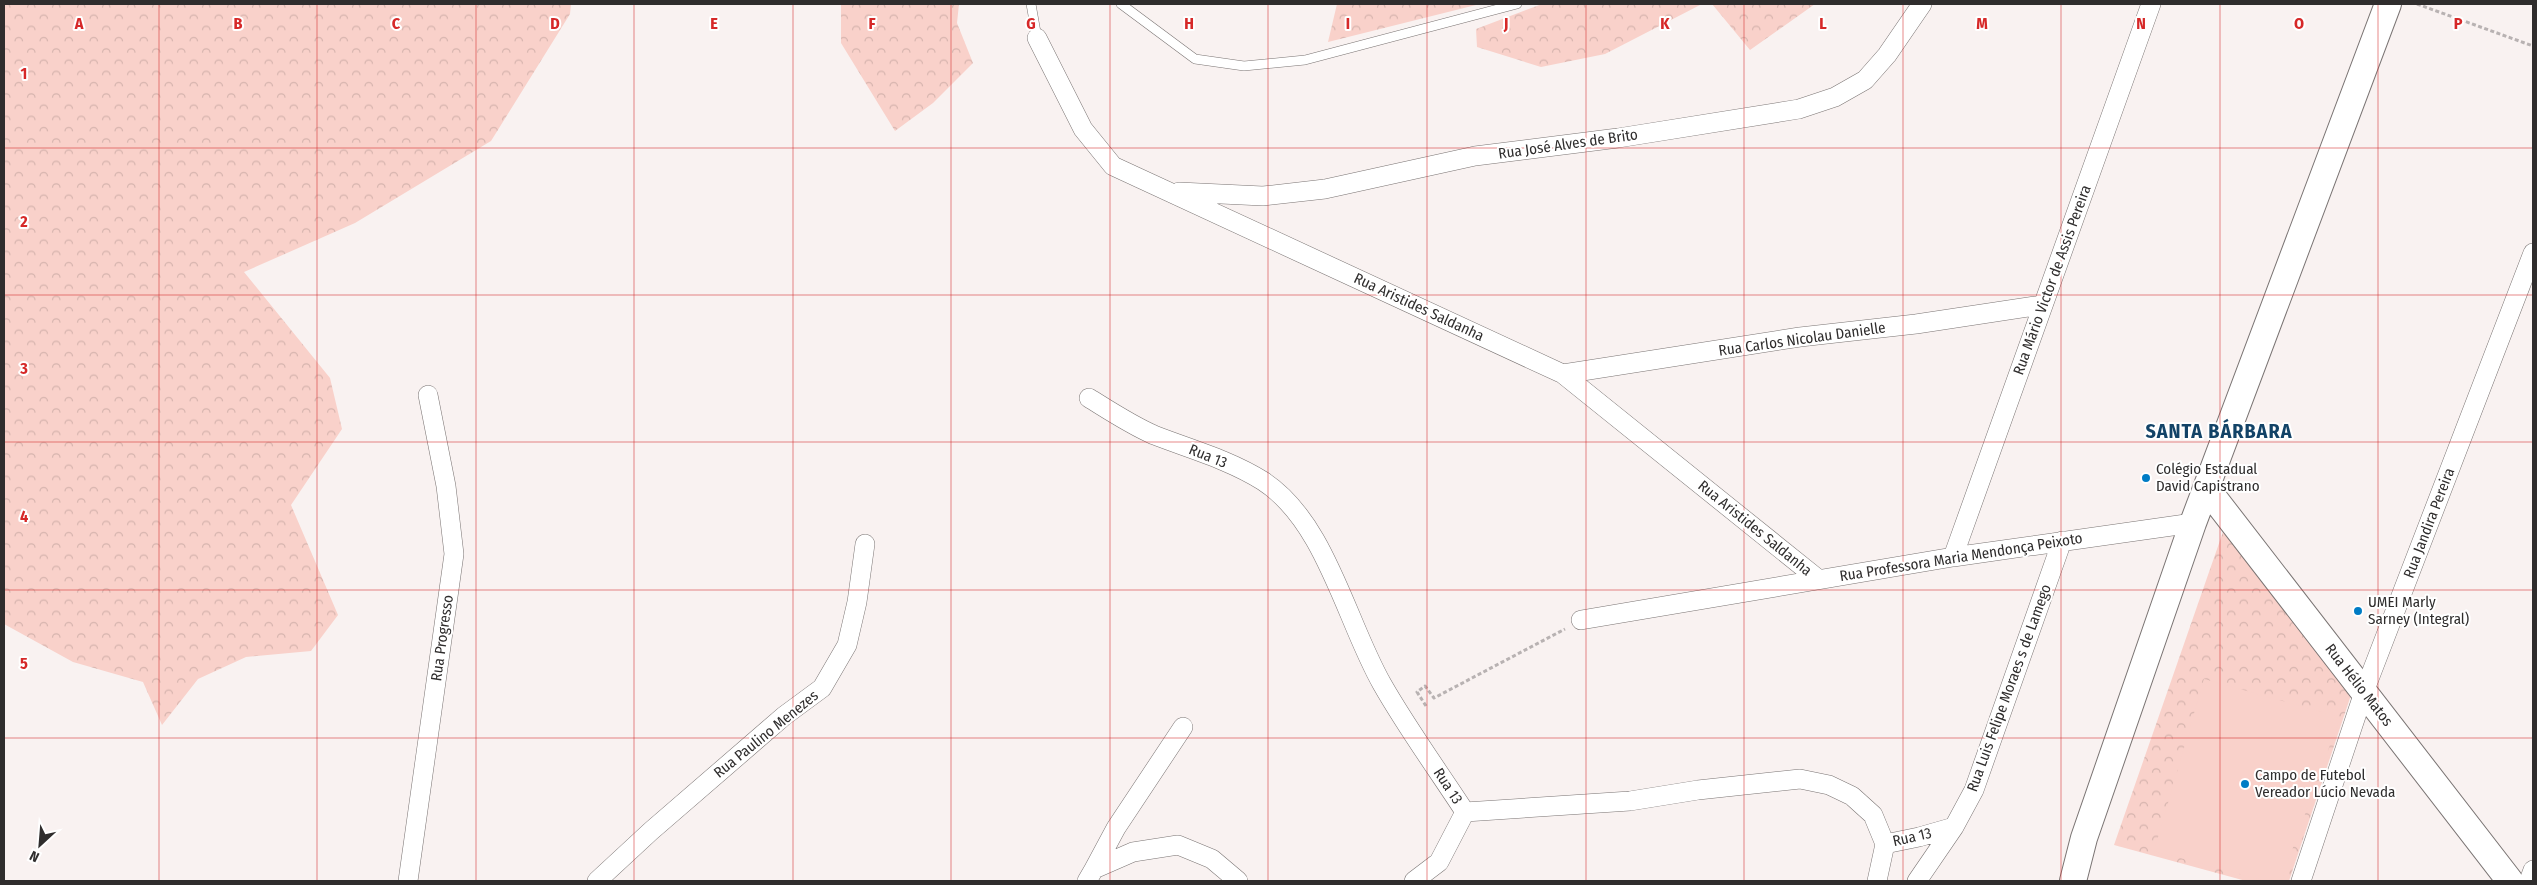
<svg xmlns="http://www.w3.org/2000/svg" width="2537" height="885" viewBox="0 0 2537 885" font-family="'Fira Sans Condensed',sans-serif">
	<defs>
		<pattern id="forest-crowns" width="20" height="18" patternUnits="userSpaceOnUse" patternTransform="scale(1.25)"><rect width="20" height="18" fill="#f9d1ca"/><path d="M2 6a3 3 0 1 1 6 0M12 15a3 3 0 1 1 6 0" fill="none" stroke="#d6b4ae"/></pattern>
	</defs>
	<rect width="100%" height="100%" fill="#f9f2f1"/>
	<path fill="url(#forest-crowns)" d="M4 4H571L570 14 491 141 355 223 244 272 330 378 342 429 291 505 338 615 311 651 246 657 198 679 162 725 143 682 73 662 4 624Z
		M841 4H959L957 23 973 63 933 103 895 131 841 43Z
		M1337 4H1480L1328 42Z
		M1542 4H1702L1605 54 1541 67 1477 47 1476 29Z
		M1712 4H1815L1750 50Z
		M2224 529 2351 695 2289 881H2246L2114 845Z"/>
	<path fill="#f9d1ca" d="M2204 679 2340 717 2281 881H2266L2154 851Z"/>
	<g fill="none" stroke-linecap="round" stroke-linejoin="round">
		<defs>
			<path id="lane" d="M1031 4 1037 38
				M1121 4 1195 59 1244 66 1305 60 1517 4"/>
			<path id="street" d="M1037 38 1083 129 1113 166 1563 374 1818 579
				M1179 192 1263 196 1325 189 1475 156 1618 138 1799 109 1835 97 1865 80 1887 55 1922 4
				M1563 374 1800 337 1916 324 2042 305
				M1089 398C1110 411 1131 425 1154 435 1190 449 1230 460 1263 481 1326 522 1346 621 1382 684 1407 728 1437 769 1465 812
				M1953 557 2151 4
				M1581 620 1953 557 2193 523
				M1465 812 1630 801 1698 790 1800 779 1829 785 1852 796 1873 815 1885 844 1919 837 1954 827
				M1094 869 1116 828 1183 727
				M408 881 454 554 446 486 428 395
				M597 881 651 831 784 716 822 688 847 645 857 602 865 544
				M1087 881 1094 869 1133 852 1178 845 1212 859 1238 881
				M1414 881 1439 862 1465 812
				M1877 881 1885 844
				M1917 881 1954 827 1974 790 2062 541
				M2301 881 2364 692 2533 253
				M2529 881 2533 870"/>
			<path id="secondary" d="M2207 489 2510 881
				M2073 881 2084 838 2193 523 2388 4"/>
		</defs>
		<use href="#lane" stroke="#7a7473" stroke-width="10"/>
		<use href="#street" stroke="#7a7473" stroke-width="20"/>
		<use href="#secondary" stroke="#7a7473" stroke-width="28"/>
		<path stroke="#b8b2b2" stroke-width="3" stroke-dasharray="4 2.5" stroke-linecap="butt" d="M2417 4 2533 46
			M1426 706 1417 692 1425 686 1434 698 1565 629"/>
		<use href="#lane" stroke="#fff" stroke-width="9"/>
		<use href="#street" stroke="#fff" stroke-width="19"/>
		<use href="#secondary" stroke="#fff" stroke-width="26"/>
	</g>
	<path fill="none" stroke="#d62828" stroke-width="1" stroke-opacity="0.55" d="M159 4V881M317 4V881M476 4V881M634 4V881M793 4V881M951 4V881M1110 4V881M1268 4V881M1427 4V881M1586 4V881M1744 4V881M1903 4V881M2061 4V881M2220 4V881M2378 4V881M4 148H2533M4 295H2533M4 442H2533M4 590H2533M4 738H2533"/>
	<g fill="#007cc5" stroke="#fff" stroke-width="2">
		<circle cx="2146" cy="478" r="5"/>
		<circle cx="2358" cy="611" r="5"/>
		<circle cx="2245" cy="784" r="5"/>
	</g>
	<g text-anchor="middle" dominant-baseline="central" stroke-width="4" stroke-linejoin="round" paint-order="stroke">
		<g font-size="15" fill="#2f2d2d" stroke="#fff">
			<text transform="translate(1568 144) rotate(-8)">Rua José Alves de Brito</text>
			<text transform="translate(2052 280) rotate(-70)">Rua Mário Victor de Assis Pereira</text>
			<text transform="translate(1419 307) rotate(25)">Rua Aristides Saldanha</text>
			<text transform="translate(1802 339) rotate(-8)">Rua Carlos Nicolau Danielle</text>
			<text transform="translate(1208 456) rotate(22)">Rua 13</text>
			<text transform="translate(2429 523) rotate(-69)">Rua Jandira Pereira</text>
			<text transform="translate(1755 528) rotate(39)">Rua Aristides Saldanha</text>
			<text transform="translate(1961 557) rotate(-9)">Rua Professora Maria Mendonça Peixoto</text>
			<text transform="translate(442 638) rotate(-82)">Rua Progresso</text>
			<text transform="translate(2359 685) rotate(52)">Rua Hélio Matos</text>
			<text transform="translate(2009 688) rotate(-70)">Rua Luis Felipe Moraes s de Lamego</text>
			<text transform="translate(766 734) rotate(-39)">Rua Paulino Menezes</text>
			<text transform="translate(1448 786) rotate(57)">Rua 13</text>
			<text transform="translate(1912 837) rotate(-13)">Rua 13</text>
		</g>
		<g font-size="15" fill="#2f2d2d" stroke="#fff" text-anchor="start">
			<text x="2156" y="469">Colégio Estadual<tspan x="2156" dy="17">David Capistrano</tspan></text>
			<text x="2368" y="602">UMEI Marly<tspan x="2368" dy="17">Sarney (Integral)</tspan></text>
			<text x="2255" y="775">Campo de Futebol<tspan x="2255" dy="17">Vereador Lúcio Nevada</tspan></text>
		</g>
		<g font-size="20" font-weight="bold" letter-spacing="1" fill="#134367" stroke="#fff">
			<text x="2219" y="431">SANTA BÁRBARA</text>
		</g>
	</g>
	<g font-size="16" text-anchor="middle" font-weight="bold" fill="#d62828" stroke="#fff" stroke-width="4" stroke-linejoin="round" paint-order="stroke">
		<text x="79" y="29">A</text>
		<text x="238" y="29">B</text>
		<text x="396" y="29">C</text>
		<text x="555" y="29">D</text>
		<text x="714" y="29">E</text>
		<text x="872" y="29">F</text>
		<text x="1031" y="29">G</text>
		<text x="1189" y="29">H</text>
		<text x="1348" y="29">I</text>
		<text x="1506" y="29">J</text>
		<text x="1665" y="29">K</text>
		<text x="1823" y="29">L</text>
		<text x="1982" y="29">M</text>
		<text x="2141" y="29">N</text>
		<text x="2299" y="29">O</text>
		<text x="2458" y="29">P</text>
		<text x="24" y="79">1</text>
		<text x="24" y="227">2</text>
		<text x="24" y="374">3</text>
		<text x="24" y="522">4</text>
		<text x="24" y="669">5</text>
	</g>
	<rect width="2537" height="885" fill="none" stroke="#2f2d2d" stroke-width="10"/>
	<g transform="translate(40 845) rotate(206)" stroke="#ffffff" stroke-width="4" paint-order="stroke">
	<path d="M0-4L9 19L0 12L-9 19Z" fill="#2f2d2d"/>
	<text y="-8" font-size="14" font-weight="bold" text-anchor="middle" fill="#2f2d2d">N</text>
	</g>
</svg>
